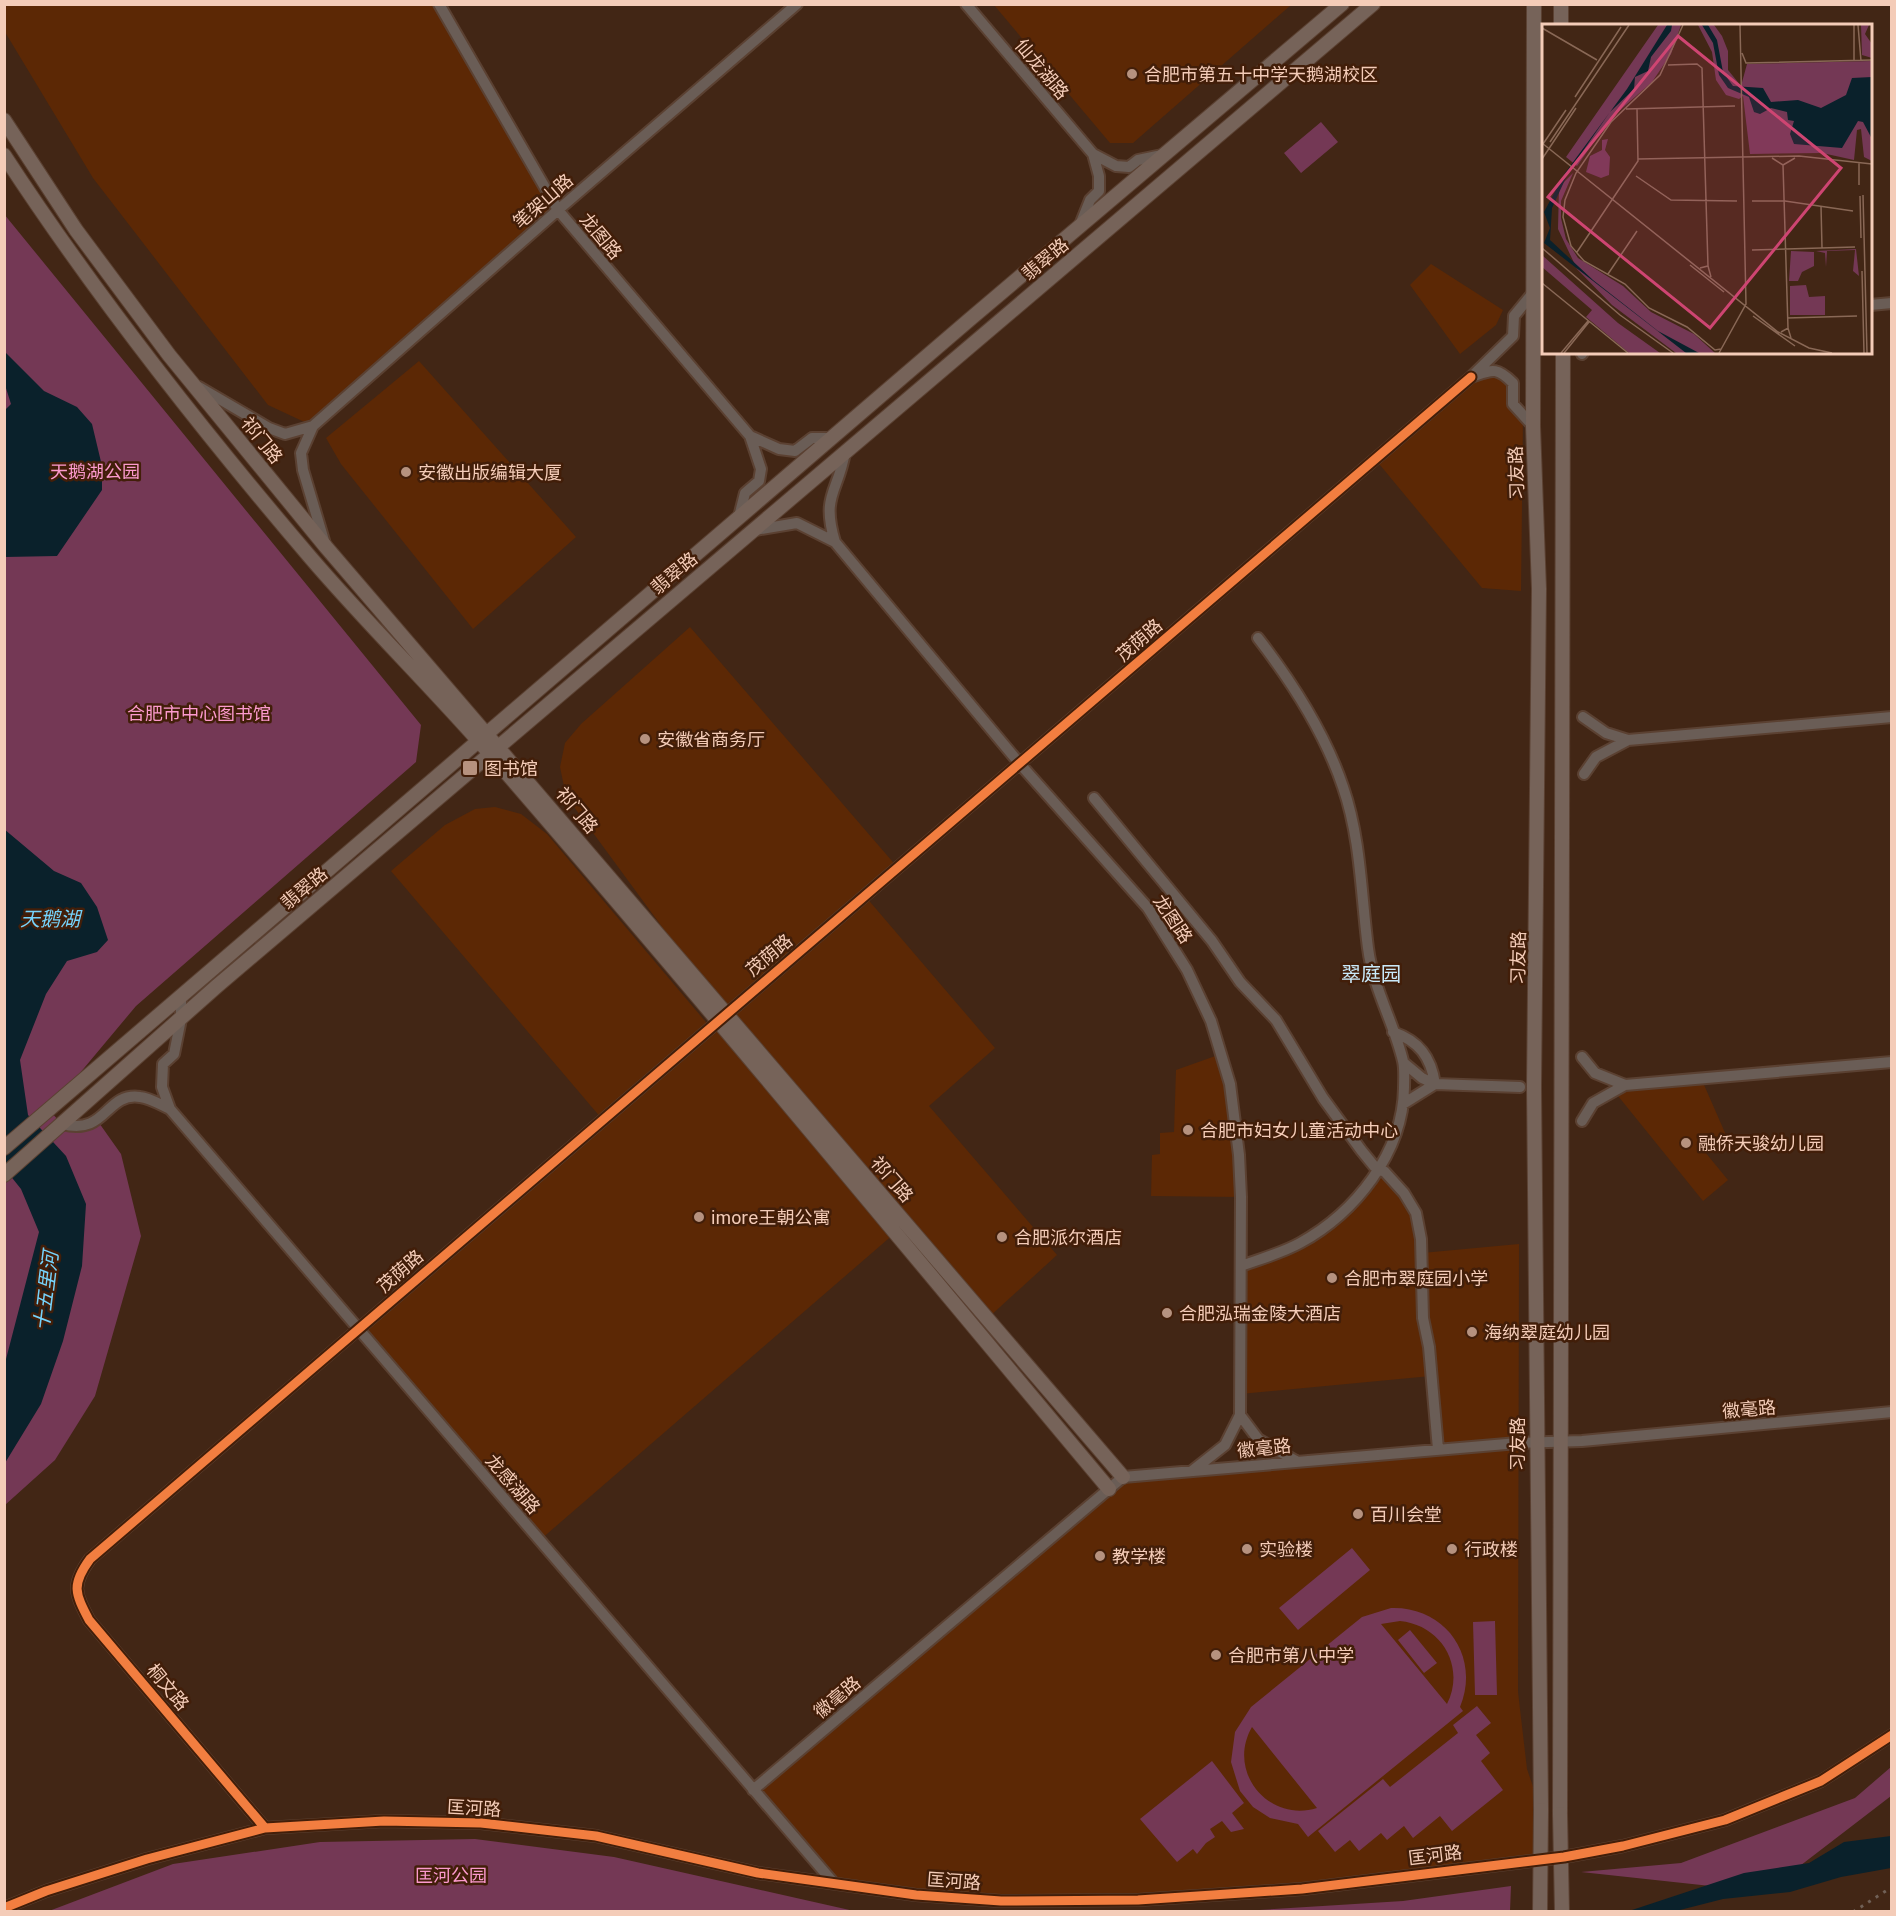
<svg xmlns="http://www.w3.org/2000/svg" width="1896" height="1916" viewBox="0 0 1896 1916" font-family="'Public Sans','Noto Sans SC',sans-serif">
	<rect width="100%" height="100%" fill="#422615"/>
	<path fill="#5c2805" d="M5 5H439L558 210 313 426 268 405 93 178 5 32Z
		M994 5H1291L1133 143H1110Z
		M1431 264 1503 310 1496 325 1460 354 1410 285Z
		M419 361 576 537 473 629 341 464 326 438Z
		M1491 370 1513 383V404L1523 415 1521 591 1482 588 1375 459 1471 377Z
		M690 627 898 868 865 896 995 1048 929 1106 1057 1255 988 1318 726 1014 566 796 560 767 565 743 581 724Z
		M495 807 521 814 547 834 710 1027 718 1020 895 1233 540 1540 359 1329 602 1119 391 871 445 825 475 809Z
		M1221 1054 1241 1197 1151 1196 1152 1155 1160 1154V1133L1174 1132 1176 1070Z
		M1701 1078 1726 1135 1705 1152 1728 1180 1703 1201 1614 1091Z
		M1378 1168 1416 1213 1422 1253 1519 1244 1518 1692 1527 1769 1541 1810 1537 1859 1302 1889 1001 1901 832 1881 753 1790 1123 1477 1438 1449 1431 1376 1240 1394 1241 1266 1321 1230Z"/>
	<path fill="#743855" fill-rule="evenodd" d="M1321 122 1338 142 1301 173 1284 153Z
		M4 214 421 725 416 762 136 1006 49 1110 62 1124 97 1120 121 1154 141 1236 95 1396 55 1460 5 1505Z
		M1352 1548 1370 1570 1298 1630 1279 1608Z
		M1391 1608C1445 1606 1481 1656 1460 1707L1463 1711 1308 1837 1298 1824 1270 1818 1253 1807 1240 1791 1231 1762 1235 1732 1251 1707 1362 1617ZM1400 1621C1441 1625 1466 1666 1447 1704L1381 1624ZM1252 1727 1317 1808C1269 1823 1226 1772 1252 1727Z
		M1495 1621 1497 1695H1475L1473 1622Z
		M1410 1630 1437 1663 1424 1673 1398 1640Z
		M1477 1706 1491 1723 1476 1735 1490 1753 1481 1761 1503 1790 1452 1831 1440 1816 1413 1838 1404 1826 1387 1840 1381 1833 1359 1851 1350 1840 1335 1852 1318 1831 1383 1779 1390 1787 1458 1733 1453 1725Z
		M1212 1761 1244 1803 1232 1813 1244 1829 1231 1832 1222 1821 1210 1829 1215 1837 1206 1843 1197 1854 1193 1849 1177 1862 1140 1819Z
		M1891 1767V1796L1766 1892 1581 1872 1681 1863 1855 1798Z
		M475 1839 614 1857 854 1911H49L173 1864 320 1842Z
		M1511 1886 1510 1911H1242L1403 1901Z"/>
	<path fill="#0a212b" d="M5 352 44 391 77 407 92 424 102 466V490L57 556 5 557 4 411 11 404 5 385Z
		M4 829 54 871 81 883 97 907 108 940 97 952 67 961 46 994 20 1060 28 1115 66 1156 86 1204 82 1266 63 1341 41 1404 5 1463V1363L39 1232 21 1189 5 1169Z
		M1891 1836V1868L1841 1877 1790 1892 1723 1899 1676 1911H1629L1744 1873 1809 1863 1844 1842Z"/>
	<g fill="none" stroke-linecap="round" stroke-linejoin="round">
		<defs>
			<path id="minor" d="M439 4 558 210 750 436
				M966 4 1093 154
				M1080 225 1090 200 1099 191V176L1093 154 1116 166 1129 167 1138 160 1162 155
				M1532 294 1514 316 1513 336 1471 377C1492 370 1496 366 1513 383V404L1533 426
				M1870 305 1892 303
				M1582 354 1583 352
				M199 387 269 428 285 434 313 426 301 453 303 470 325 544
				M313 426 558 210 797 4
				M739 517 745 493 759 481 761 469 750 436 779 449 795 451 812 438H832
				M755 530 797 523 835 542C821 495 838 493 845 452
				M835 542 1020 764 1148 908 1187 970 1211 1021 1230 1084 1239 1155 1241 1197 1240 1415
				M1583 717 1606 733 1628 740 1596 757 1584 774
				M1628 740 1892 717
				M1094 798 1212 941 1240 982 1276 1020 1323 1098 1361 1150 1374 1166 1385 1172 1404 1193 1416 1213 1421 1239 1423 1318 1429 1347 1438 1449
				M1393 1032C1419 1041 1431 1057 1435 1084L1403 1104
				M1582 1057 1595 1073 1625 1085 1593 1103 1582 1121
				M1404 1063 1422 1078 1435 1084 1520 1087
				M1625 1085 1892 1062
				M170 1109 832 1881
				M62 1124C107 1136 105 1092 140 1097 150 1098 161 1105 170 1109L162 1087 163 1064 174 1054 181 1019V997
				M1241 1266C1260 1259 1282 1253 1300 1243 1355 1213 1403 1153 1404 1088 1404 1079 1405 1069 1403 1061 1394 1023 1373 988 1368 948 1361 895 1361 839 1343 787 1325 733 1292 682 1258 638
				M1192 1471 1225 1445 1240 1415 1258 1439 1296 1461
				M753 1790 1123 1477 1518 1443 1582 1441 1892 1412
				M265 1828 89 1620C75 1593 71 1585 90 1559L1471 377
				M4 1908 46 1891 147 1859 265 1828 384 1821 481 1823 596 1836 758 1873 916 1895 1001 1901 1138 1900 1302 1889 1564 1857 1623 1846 1725 1820 1821 1781 1892 1735"/>
			<path id="major" d="M1534 4 1533 426 1539 589 1534 1087 1541 1810
				M1561 4V26
				M4 120 76 230 169 355 326 547 1123 1477
				M4 155C96 296 200 428 310 557 368 625 433 688 492 756 701 997 904 1244 1109 1489
				M4 1148 969 320 1342 4
				M4 1175 217 986 1373 4
				M1560 1814 1563 352"/>
		</defs>
		<use href="#minor" stroke="#5b4132" stroke-width="14"/>
		<use href="#major" stroke="#5b4132" stroke-width="16"/>
		<use href="#minor" stroke="#6a5d56" stroke-width="10"/>
		<use href="#major" stroke="#766359" stroke-width="14"/>
		<path stroke="#706056" stroke-width="3" stroke-dasharray="3 6" stroke-linecap="butt" d="M1853 1912 1892 1887"/>
		<defs>
			<path id="major-bridge" d="M1560 1814 1562 1912
				M1540 1912 1541 1810"/>
		</defs>
		<use href="#major-bridge" stroke="#5b4132" stroke-width="16" stroke-linecap="butt"/>
		<use href="#major-bridge" stroke="#766359" stroke-width="14"/>
		<defs>
			<path id="cycleway" d="M265 1828 89 1620C75 1593 71 1585 90 1559L1471 377
				M4 1908 46 1891 147 1859 265 1828 384 1821 481 1823 596 1836 758 1873 916 1895 1001 1901 1138 1900 1302 1889 1564 1857 1623 1846 1725 1820 1821 1781 1892 1735"/>
		</defs>
		<use href="#cycleway" stroke="#421e09" stroke-width="13"/>
		<use href="#cycleway" stroke="#f27e40" stroke-width="9"/>
	</g>
	<g fill="#b6927f" stroke="#421e09" stroke-width="2">
		<circle cx="1132" cy="74" r="6"/>
		<circle cx="406" cy="472" r="6"/>
		<circle cx="645" cy="739" r="6"/>
		<rect x="462" y="760" width="16" height="16" rx="3"/>
		<circle cx="1188" cy="1130" r="6"/>
		<circle cx="1686" cy="1143" r="6"/>
		<circle cx="699" cy="1217" r="6"/>
		<circle cx="1002" cy="1237" r="6"/>
		<circle cx="1332" cy="1278" r="6"/>
		<circle cx="1167" cy="1313" r="6"/>
		<circle cx="1472" cy="1332" r="6"/>
		<circle cx="1358" cy="1514" r="6"/>
		<circle cx="1247" cy="1549" r="6"/>
		<circle cx="1452" cy="1549" r="6"/>
		<circle cx="1100" cy="1556" r="6"/>
		<circle cx="1216" cy="1655" r="6"/>
	</g>
	<g text-anchor="middle" dominant-baseline="central" stroke-width="5" stroke-linejoin="round" paint-order="stroke">
		<g font-size="18" fill="#f4ccb8" stroke="#421e09">
			<text transform="translate(1042 69) rotate(50)">仙龙湖路</text>
			<text transform="translate(543 201) rotate(-41)">笔架山路</text>
			<text transform="translate(601 236) rotate(50)">龙图路</text>
			<text transform="translate(1045 259) rotate(-40)">翡翠路</text>
			<text transform="translate(262 440) rotate(51)">祁门路</text>
			<text transform="translate(1516 473) rotate(-92)">习友路</text>
			<text transform="translate(674 573) rotate(-40)">翡翠路</text>
			<text transform="translate(1139 640) rotate(-41)">茂荫路</text>
			<text transform="translate(577 810) rotate(50)">祁门路</text>
			<text transform="translate(304 888) rotate(-40)">翡翠路</text>
			<text transform="translate(1173 919) rotate(56)">龙图路</text>
			<text transform="translate(769 955) rotate(-40)">茂荫路</text>
			<text transform="translate(1518 958) rotate(-89)">习友路</text>
			<text transform="translate(892 1179) rotate(49)">祁门路</text>
			<text transform="translate(400 1271) rotate(-41)">茂荫路</text>
			<text transform="translate(1749 1409) rotate(-5)">徽毫路</text>
			<text transform="translate(1517 1444) rotate(-90)">习友路</text>
			<text transform="translate(1264 1448) rotate(-6)">徽毫路</text>
			<text transform="translate(513 1484) rotate(49)">龙感湖路</text>
			<text transform="translate(168 1687) rotate(50)">桐文路</text>
			<text transform="translate(837 1697) rotate(-40)">徽毫路</text>
			<text transform="translate(474 1808) rotate(3)">匡河路</text>
			<text transform="translate(1435 1855) rotate(-7)">匡河路</text>
			<text transform="translate(954 1881) rotate(4)">匡河路</text>
		</g>
		<g font-size="18" fill="#f4ccb8" stroke="#421e09" text-anchor="start">
			<text x="1144" y="74">合肥市第五十中学天鹅湖校区</text>
			<text x="418" y="472">安徽出版编辑大厦</text>
			<text x="657" y="739">安徽省商务厅</text>
			<text x="484" y="768">图书馆</text>
			<text x="1200" y="1130">合肥市妇女儿童活动中心</text>
			<text x="1698" y="1143">融侨天骏幼儿园</text>
			<text x="711" y="1217">imore王朝公寓</text>
			<text x="1014" y="1237">合肥派尔酒店</text>
			<text x="1344" y="1278">合肥市翠庭园小学</text>
			<text x="1179" y="1313">合肥泓瑞金陵大酒店</text>
			<text x="1484" y="1332">海纳翠庭幼儿园</text>
			<text x="1370" y="1514">百川会堂</text>
			<text x="1259" y="1549">实验楼</text>
			<text x="1464" y="1549">行政楼</text>
			<text x="1112" y="1556">教学楼</text>
			<text x="1228" y="1655">合肥市第八中学</text>
		</g>
		<g font-size="18" fill="#fc9ace" stroke="#421e09">
			<text x="95" y="471">天鹅湖公园</text>
			<text x="199" y="713">合肥市中心图书馆</text>
			<text x="451" y="1875">匡河公园</text>
		</g>
		<g font-size="20" font-style="italic" fill="#75d3fb" stroke="#421e09">
			<text x="50" y="919">天鹅湖</text>
			<text transform="translate(46 1291) rotate(-83)">十五里河</text>
		</g>
		<g font-size="20" fill="#c9e9f9" stroke="#421e09">
			<text x="1371" y="974">翠庭园</text>
		</g>
	</g>
	<g transform="translate(1542 24)">
		<rect width="330" height="330" fill="#422615"/>
		<path d="M116 1H139L129 30 110 58 68 95 35 142 24 133ZM156 1H172L180 12 186 27V46L199 62 205 40 330 37V137L322 133 319 105 315 106 312 136 280 129 208 130 201 72 197 75 184 71 174 56 170 28ZM319 1H327L323 10 330 20V34L320 31ZM66 115 63 126 68 133 67 151 59 154 44 148 48 132 60 126V116ZM31 149 19 177V194L24 215 36 234 81 262 109 288 152 310 173 329H134L70 281 35 245 16 205 17 163ZM314 225 317 252 311 247 313 226 285 227 284 243 283 229 274 227ZM249 227 272 228V242L260 248 256 257H247ZM1 232 76 299 118 329H87L44 293 50 286 0 243ZM264 261 267 273 283 272V291H248V262Z" fill="#743855"/>
		<path d="M125 1H130L129 7 109 33 106 47 93 53 92 65 68 88 27 147 10 184 8 216 51 256 116 307 157 329H144L2 219 8 204 2 188 23 149 85 65ZM160 1H166L175 16 181 48 191 62 221 64 229 78 256 76 279 84 304 71 310 54 330 53V115L321 98 316 97 300 124 252 120 248 110 252 97 246 96 245 88 229 84 218 90 212 88 207 73 186 64 177 51 171 19Z" fill="#0a212b"/>
		<path fill="none" stroke="#896856" stroke-width="1.5" d="M141 1 118 51 69 98 34 149 23 176 21 193 29 222 42 237 83 260 107 284 145 303 173 326 179 325M312 1V37M316 1 319 37M0 4 55 36M200 29 204 39 330 36M126 41 155 40 160 44 166 242M33 73 79 3M84 85 193 82M8 118 87 1M0 119 236 308 267 324 290 329M1 120 24 86M230 134 241 141 253 134M0 135 34 84M96 135 257 132 330 140M317 139V161M241 141 246 304M94 152 129 176 195 177M321 171 325 329M318 172 319 214M210 177H243L311 187M279 182 280 224M0 224 78 291 131 329M210 226 313 223M35 228 96 137 95 85M148 241 182 268M158 244 166 242 169 253M320 247 322 329M66 250 95 207M0 259 86 329M211 292 253 322M245 294 315 292M239 308 246 304 249 314M19 329 46 297M22 329 47 298M177 329 204 280 198 1"/>
		<path fill="#ce4572" fill-opacity="0.15" stroke="#ce4572" stroke-width="3" d="M136 12 299 144 168 304 6 173Z"/>
		<rect width="330" height="330" fill="none" stroke="#f4ccb8" stroke-width="3"/>
	</g>
	<rect width="1896" height="1916" fill="none" stroke="#f4ccb8" stroke-width="12"/>
</svg>
